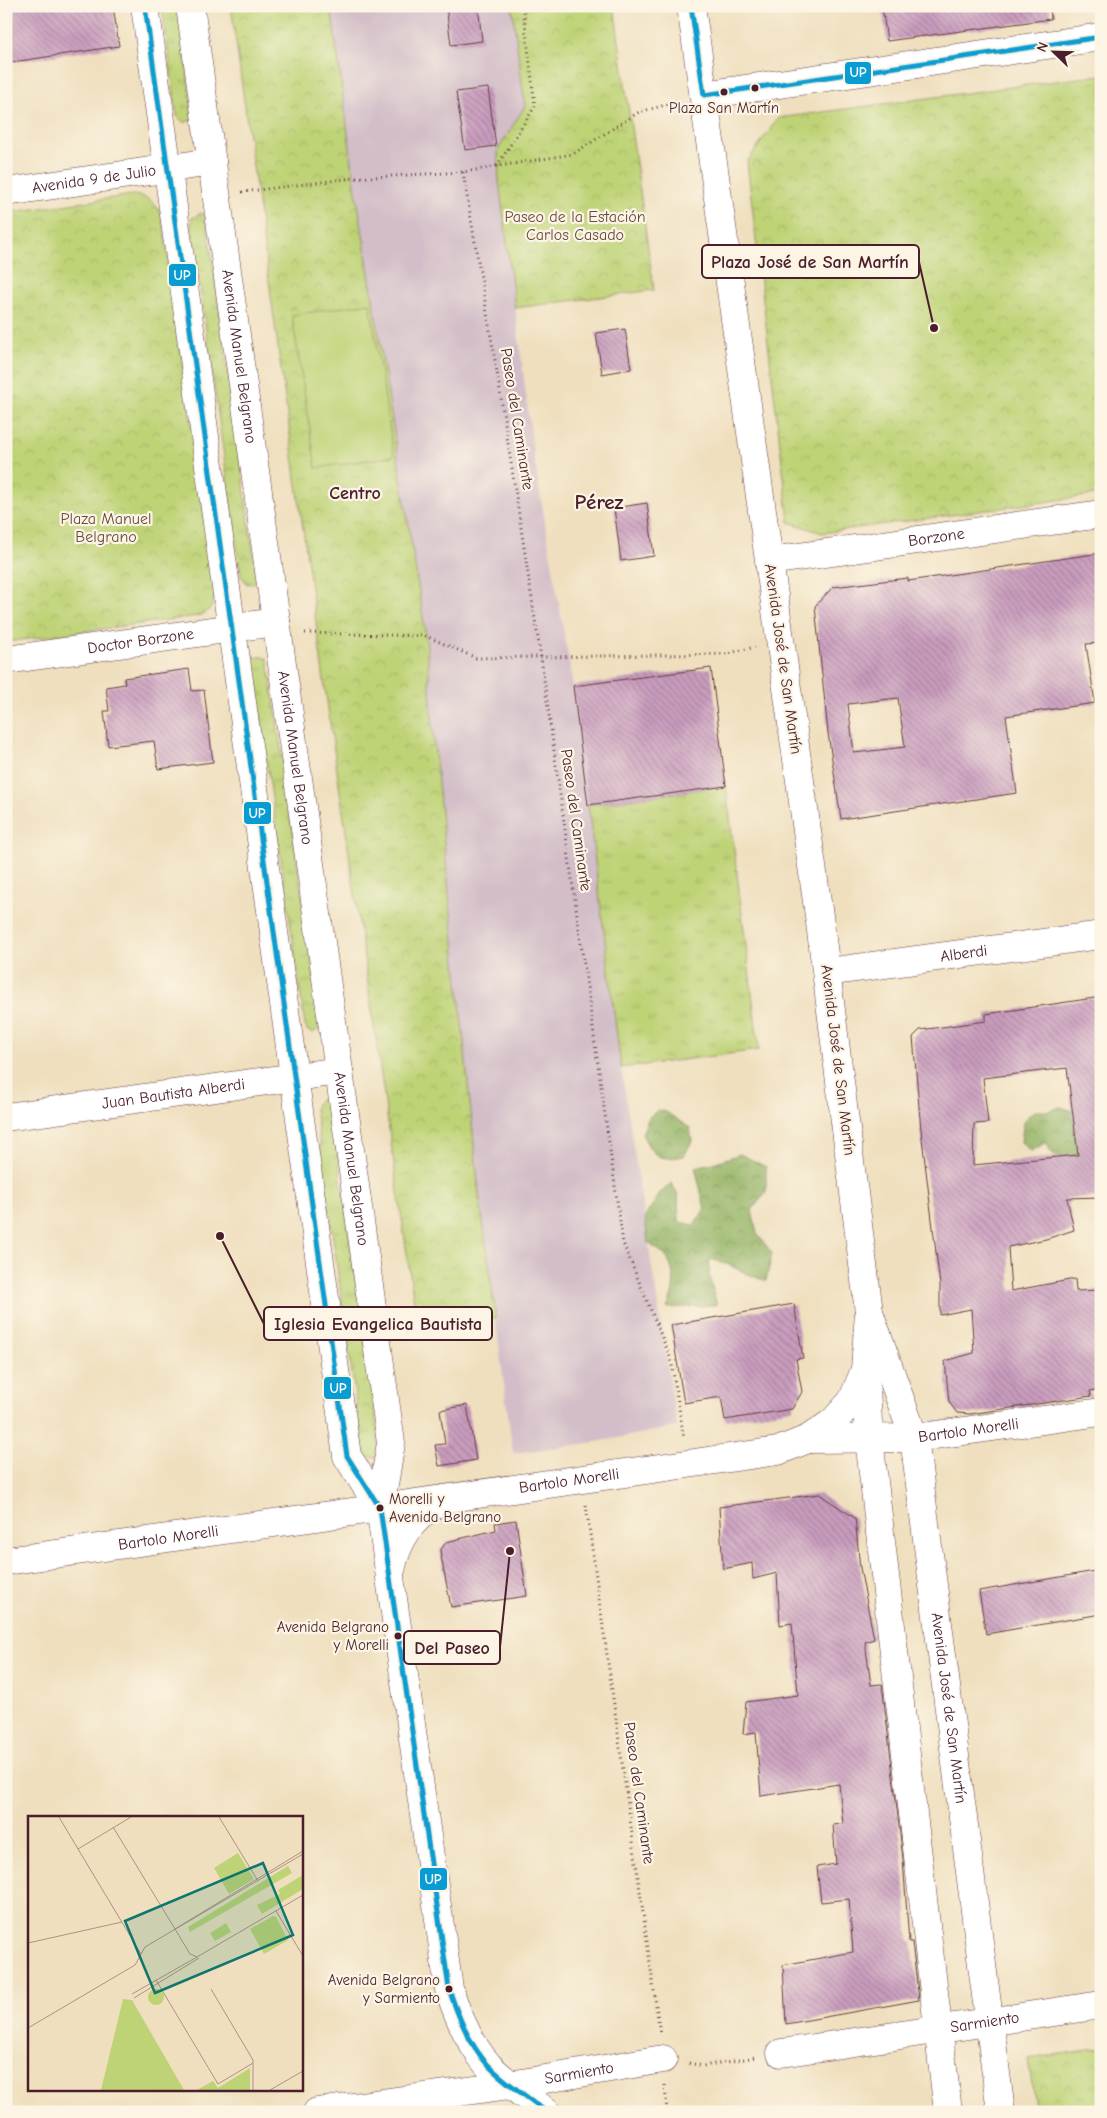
<svg xmlns="http://www.w3.org/2000/svg" width="1107" height="2118" viewBox="0 0 1107 2118" font-family="'Comic Neue',sans-serif">
	<defs>
		<pattern id="grass-tufts" width="24" height="20" patternUnits="userSpaceOnUse" patternTransform="scale(1.25)"><rect width="24" height="20" fill="#bed376"/><path d="M3 7l-1-3M5 7V3M7 7l1-3M15 17l-1-3M17 17v-4M19 17l1-3" fill="none" stroke="#a5b566"/></pattern>
		<pattern id="forest-crowns" width="20" height="18" patternUnits="userSpaceOnUse" patternTransform="scale(1.25)"><rect width="20" height="18" fill="#96b567"/><path d="M2 6a3 3 0 1 1 6 0M12 15a3 3 0 1 1 6 0" fill="none" stroke="#7c9355"/></pattern>
		<pattern id="park-crowns" width="20" height="18" patternUnits="userSpaceOnUse" patternTransform="scale(1.25)"><rect width="20" height="18" fill="#bed376"/><path d="M2 6a3 3 0 1 1 6 0M12 15a3 3 0 1 1 6 0" fill="none" stroke="#a5b566"/></pattern>
		<pattern id="building-back-hatch" width="6" height="6" patternUnits="userSpaceOnUse" patternTransform="scale(1.25)"><rect width="6" height="6" fill="#c99cbe"/><path d="M-1 5l2 2M0 0l6 6M5-1l2 2" fill="none" stroke="#a57f9b"/></pattern>
	</defs>
	<rect width="100%" height="100%" fill="#fcf5e5"/>
	<filter id="ink" filterUnits="userSpaceOnUse"><feTurbulence type="fractalNoise" baseFrequency=".02" numOctaves="2"/><feDisplacementMap in="SourceGraphic" scale="10" xChannelSelector="R" yChannelSelector="G"/><feConvolveMatrix kernelMatrix="1 2 1 2 8 2 1 2 1" color-interpolation-filters="sRGB"/></filter>
	<filter id="wash" filterUnits="userSpaceOnUse"><feTurbulence type="fractalNoise" baseFrequency=".0096" numOctaves="4" result="noise"/><feDisplacementMap in="SourceGraphic" scale="20" xChannelSelector="R" yChannelSelector="G"/><feGaussianBlur stdDeviation="1.12" result="paint"/><feColorMatrix in="noise" values="0 0 0 0 0 0 0 0 0 0 0 0 0 0 0 0 0 1.4 0 .05"/><feComposite in="paint" operator="in"/></filter>
	<g filter="url(#wash)">
		<rect width="100%" height="100%" fill="#efdfbe"/>
		<path fill="#d2bdc8" d="M331 6H512L525 106 498 150 499 181 534 458 573 686 621 1068 677 1427 596 1442 513 1453 479 1193 433 732 426 636 354 178Z"/>
		<path fill="url(#grass-tufts)" stroke="#847950" d="M162 6H179L193 119 184 123 177 116Z
			M201 213 206 216 257 579 253 583 247 584 241 576 191 223 192 218Z
			M258 657H263L268 659 321 1028 312 1033 307 1030 305 1025 253 666 254 661Z
			M726 786 759 1050 621 1068 588 805Z
			M325 1099 330 1102 380 1448 376 1457C369 1458 366 1457 363 1451L315 1109C316 1102 319 1100 325 1099Z"/>
		<path fill="url(#forest-crowns)" stroke="#706a49" d="M1061 1107 1073 1111 1078 1155 1057 1157 1050 1151 1047 1142 1031 1151 1021 1142 1024 1120 1034 1111H1048Z
			M658 1110 666 1112 690 1128 692 1141 684 1156C657 1161 654 1157 642 1134L649 1117Z
			M740 1154 766 1167V1192L752 1210 757 1234 772 1253 766 1281C746 1275 730 1263 710 1259L709 1275 717 1305 667 1308C675 1292 676 1274 667 1258 663 1252 654 1247 648 1243L645 1217 660 1193 672 1183 678 1196 679 1222 694 1225 705 1209 695 1167 713 1163Z"/>
		<path fill="url(#park-crowns)" stroke="#847950" d="M231 6H331L354 178 426 636 433 732 479 1193 496 1318 418 1330 324 681Z
			M512 6H614L654 290 515 308 499 181 498 150 525 106Z
			M1101 75V494L822 533 789 522 747 162 778 118Z
			M133 195C149 197 155 202 162 216L215 593C214 607 210 612 197 616L6 642V213Z
			M1101 2048V2112H1036L1028 2059Z"/>
		<path fill="#bed376" stroke="#847950" d="M370 303 394 456 316 468 292 315Z"/>
		<g id="blocks">
			<path fill="url(#building-back-hatch)" fill-rule="evenodd" d="M6 6H113L119 46 6 63Z
				M446 6H478L482 41 451 45Z
				M882 6H1050L1051 19 887 41Z
				M488 88 496 146 465 150 456 92Z
				M625 329 631 369 602 374 596 333Z
				M647 503 654 556 621 561 614 508Z
				M1101 553V643L1086 644 1095 703 1006 716 1017 793 841 819 828 733 815 606 833 587 908 578V581ZM898 698 905 747 854 753 848 704Z
				M711 668 726 786 588 805 573 686Z
				M189 669 192 691 204 690 213 762 158 769 154 741 108 746 104 711H109L106 687 125 684 124 678Z
				M1101 997V1197L1067 1198 1074 1230 1046 1239 1008 1247 1011 1291 1075 1279 1076 1291 1101 1290V1389L1090 1391 1091 1396 970 1414 957 1413 949 1402 945 1361 974 1353 971 1309 940 1315V1285L921 1130 913 1037 920 1030 986 1021V1014ZM1067 1068 1078 1155 973 1165 974 1124 988 1123 983 1078Z
				M794 1304 803 1358 796 1359 802 1392 792 1409 725 1420 721 1397 684 1403 671 1325Z
				M467 1405 476 1460 439 1466 435 1445 445 1444 440 1410Z
				M819 1494 855 1518 860 1568 874 1639 865 1642 871 1685 882 1684 903 1859 909 1942H912L919 2000 786 2024 783 1965 853 1952 849 1899 821 1902 817 1867 836 1864 833 1825 843 1824 839 1784 761 1796 756 1732 743 1734 746 1702 798 1695 792 1623 780 1625 777 1573 753 1579 752 1563 723 1569 719 1507Z
				M516 1520 527 1596 451 1607 440 1551 446 1542 496 1530 495 1523Z
				M1101 1570V1614L986 1634 979 1591Z"/>
		</g>
	</g>
	<g filter="url(#ink)">
		<use href="#blocks" fill-opacity="0" stroke="#633c41" stroke-width="1"/>
		<g fill="none" stroke-linecap="round" stroke-linejoin="round">
			<defs>
				<g id="minor">
					<path d="M704 95 1101 37"/>
					<path id="s1" d="M6 192 212 162"/>
					<path id="s2" d="M770 561 1101 514"/>
					<path id="s3" d="M6 660 276 622"/>
					<path id="s4" d="M827 972 1101 935"/>
					<path id="s5" d="M6 1117 339 1071"/>
					<path id="s6" d="M869 1312 914 1438 1001 2112"/>
					<path d="M865 1370 869 1439 948 2112"/>
					<path id="s7" d="M808 1439 914 1438 1101 1412"/>
					<path id="s8" d="M6 1561 380 1508"/>
					<path id="s9" d="M781 2053 1101 2005"/>
					<path id="s10" d="M510 2085 663 2059"/>
				</g>
				<g id="major">
					<path d="M145 6 347 1456 380 1508"/>
					<path id="s11" d="M190 6 391 1443 380 1508 449 1989C458 2017 469 2043 488 2065 505 2083 527 2096 546 2112"/>
					<path id="s12" d="M380 1508 778 1451 808 1439 833 1422 852 1401 865 1370 869 1312 820 923 691 6"/>
					<path d="M391 1570C398 1538 413 1516 441 1501"/>
					<path d="M317 2112 510 2085"/>
				</g>
			</defs>
			<use href="#minor" stroke="#633c41" stroke-width="29"/>
			<use href="#major" stroke="#633c41" stroke-width="29"/>
			<path stroke="#633c41" stroke-width="3" stroke-dasharray="1 4" stroke-linecap="butt" d="M497 166 535 106 523 6
				M463 172 498 378 541 658 623 1243 671 1359 684 1439
				M242 192 354 178 463 172 573 154 639 112 677 102
				M305 633 426 636 476 658 725 654 755 647
				M586 1505 660 2034
				M689 2063 703 2066 756 2057
				M665 2085 667 2112"/>
			<use href="#minor" stroke="#fff" stroke-width="28"/>
			<use href="#major" stroke="#fff" stroke-width="28"/>
			<defs>
				<path id="bus-1" d="M145 6 347 1456 380 1508 449 1989C458 2016 469 2044 488 2065 505 2083 527 2096 546 2112
					M691 6 704 95 1101 37"/>
			</defs>
			<use href="#bus-1" stroke="#fcf5e5" stroke-width="9"/>
			<use href="#bus-1" stroke="#079cd2" stroke-width="5"/>
		</g>
	</g>
	<g fill="#4a1f2b" stroke="#fcf5e5" stroke-width="2">
		<circle cx="755" cy="88" r="4.5"/>
		<circle cx="724" cy="92" r="4.5"/>
		<circle cx="380" cy="1508" r="4.5"/>
		<circle cx="398" cy="1636" r="4.5"/>
		<circle cx="449" cy="1989" r="4.5"/>
	</g>
	<g text-anchor="middle" dominant-baseline="central" stroke-width="4.5" stroke-linejoin="round" paint-order="stroke">
		<g font-size="15" fill="#4a1f2b" stroke="#fcf5e5" text-anchor="end">
			<text x="724" y="108" text-anchor="middle">Plaza San Martín</text>
			<text x="389" y="1499" text-anchor="start">Morelli y<tspan x="389" dy="18">Avenida Belgrano</tspan></text>
			<text x="389" y="1627">Avenida Belgrano<tspan x="389" dy="18">y Morelli</tspan></text>
			<text x="440" y="1980">Avenida Belgrano<tspan x="440" dy="18">y Sarmiento</tspan></text>
		</g>
		<g font-size="16" fill="#4a1f2b" stroke="#fcf5e5">
			<text stroke="none"><textPath href="#s1" startOffset="89">Avenida 9 de Julio</textPath></text>
			<text stroke="none"><textPath href="#s11" startOffset="354">Avenida Manuel Belgrano</textPath></text>
			<text transform="translate(517 419) rotate(81)">Paseo del Caminante</text>
			<text stroke="none"><textPath href="#s2" startOffset="168">Borzone</textPath></text>
			<text stroke="none"><textPath href="#s3" startOffset="136">Doctor Borzone</textPath></text>
			<text transform="translate(783 659) rotate(82)">Avenida José de San Martín</text>
			<text stroke="none"><textPath href="#s11" startOffset="759">Avenida Manuel Belgrano</textPath></text>
			<text transform="translate(576 820) rotate(82)">Paseo del Caminante</text>
			<text stroke="none"><textPath href="#s4" startOffset="138">Alberdi</textPath></text>
			<text transform="translate(838 1060) rotate(83)">Avenida José de San Martín</text>
			<text stroke="none"><textPath href="#s5" startOffset="169">Juan Bautista Alberdi</textPath></text>
			<text stroke="none"><textPath href="#s11" startOffset="1164">Avenida Manuel Belgrano</textPath></text>
			<text stroke="none"><textPath href="#s7" startOffset="161">Bartolo Morelli</textPath></text>
			<text stroke="none"><textPath href="#s12" startOffset="191">Bartolo Morelli</textPath></text>
			<text stroke="none"><textPath href="#s8" startOffset="164">Bartolo Morelli</textPath></text>
			<text stroke="none"><textPath href="#s6" startOffset="406">Avenida José de San Martín</textPath></text>
			<text transform="translate(639 1793) rotate(82)">Paseo del Caminante</text>
			<text stroke="none"><textPath href="#s9" startOffset="206">Sarmiento</textPath></text>
			<text stroke="none"><textPath href="#s10" startOffset="70">Sarmiento</textPath></text>
		</g>
		<g font-size="16" fill="#674c3e" stroke="#fcf5e5">
			<text x="575" y="217">Paseo de la Estación<tspan x="575" dy="18">Carlos Casado</tspan></text>
			<text x="106" y="519">Plaza Manuel<tspan x="106" dy="18">Belgrano</tspan></text>
		</g>
		<g font-size="18" font-weight="bold" fill="#4a1f2b" stroke="#fcf5e5">
			<text x="355" y="493">Centro</text>
		</g>
		<g font-size="21" font-weight="bold" fill="#4a1f2b" stroke="#fcf5e5">
			<text x="599" y="502">Pérez</text>
		</g>
	</g>
	<g transform="translate(28 1816)">
		<rect width="275" height="275" fill="#efdfbe"/>
		<path d="M198 107 203 116 187 125 182 117Z" fill="#bed376"/>
		<path d="M210 37 226 63 201 78 186 52ZM260 50 264 57 162 116 160 111ZM275 59V73L234 98 229 89 252 78 250 74ZM245 100 248 101 260 124 236 138 222 113ZM120 181a8 8 0 1 1 16 0a8 8 0 1 1-16 0Z" fill="#bed376"/>
		<path d="M95 183 104 184 156 274H73ZM222 252V274H169L185 265 190 272Z" fill="#bed376"/>
		<path fill="none" stroke="#ad9283" stroke-width="1" d="M31 1 50 33M103 1 50 33 113 138M191 1 230 65M85 11 147 113M248 95 275 140M147 113 162 138 169 141 275 79M147 113 275 35M0 127 94 106M128 164 190 268 225 247M183 173 225 244V274M104 178 169 141M106 182 171 142M0 212 107 149 117 131 275 38M242 274 275 255"/>
		<path fill="#0f766e" fill-opacity="0.15" stroke="#0f766e" stroke-width="2.5" d="M235 47 265 119 127 177 97 105Z"/>
		<rect width="275" height="275" fill="none" stroke="#4a1f2b" stroke-width="2.5"/>
	</g>
	<path fill="none" stroke="#4a1f2b" stroke-width="2" d="M934 328L919 262M220 1236L264 1324M510 1551L500 1647"/>
	<g fill="#4a1f2b" stroke="#fcf5e5" stroke-width="2">
		<circle cx="934" cy="328" r="5"/>
		<circle cx="220" cy="1236" r="5"/>
		<circle cx="510" cy="1551" r="5"/>
	</g>
	<g fill="#fcf5e5" stroke="#4a1f2b" stroke-width="2">
		<rect x="702" y="245" width="217" height="33" rx="5"/>
		<rect x="264" y="1307" width="228" height="33" rx="5"/>
		<rect x="404" y="1631" width="96" height="33" rx="5"/>
	</g>
	<g font-size="18" text-anchor="middle" font-weight="bold" fill="#4a1f2b">
		<text x="810" y="268">Plaza José de San Martín</text>
		<text x="378" y="1330">Iglesia Evangelica Bautista</text>
		<text x="452" y="1654">Del Paseo</text>
	</g>
	<g stroke="#fcf5e5" stroke-width="2">
		<rect x="844" y="61" width="28" height="24" rx="5" fill="#079cd2"/>
		<rect x="168" y="263" width="29" height="24" rx="5" fill="#079cd2"/>
		<rect x="243" y="801" width="29" height="24" rx="5" fill="#079cd2"/>
		<rect x="323" y="1376" width="29" height="24" rx="5" fill="#079cd2"/>
		<rect x="419" y="1867" width="29" height="24" rx="5" fill="#079cd2"/>
	</g>
	<g font-size="14" text-anchor="middle" font-weight="bold" fill="#fff">
		<text x="858" y="77">UP</text>
		<text x="182" y="280">UP</text>
		<text x="257" y="818">UP</text>
		<text x="338" y="1393">UP</text>
		<text x="433" y="1884">UP</text>
	</g>
	<rect width="1107" height="2118" fill="none" stroke="#fcf5e5" stroke-width="25"/>
	<g transform="translate(1054 52) rotate(293)" stroke="#fcf5e5" stroke-width="4" paint-order="stroke">
	<path d="M0-4L9 19L0 12L-9 19Z" fill="#4a1f2b"/>
	<text y="-8" font-size="14" font-weight="bold" text-anchor="middle" fill="#4a1f2b">N</text>
	</g>
</svg>
